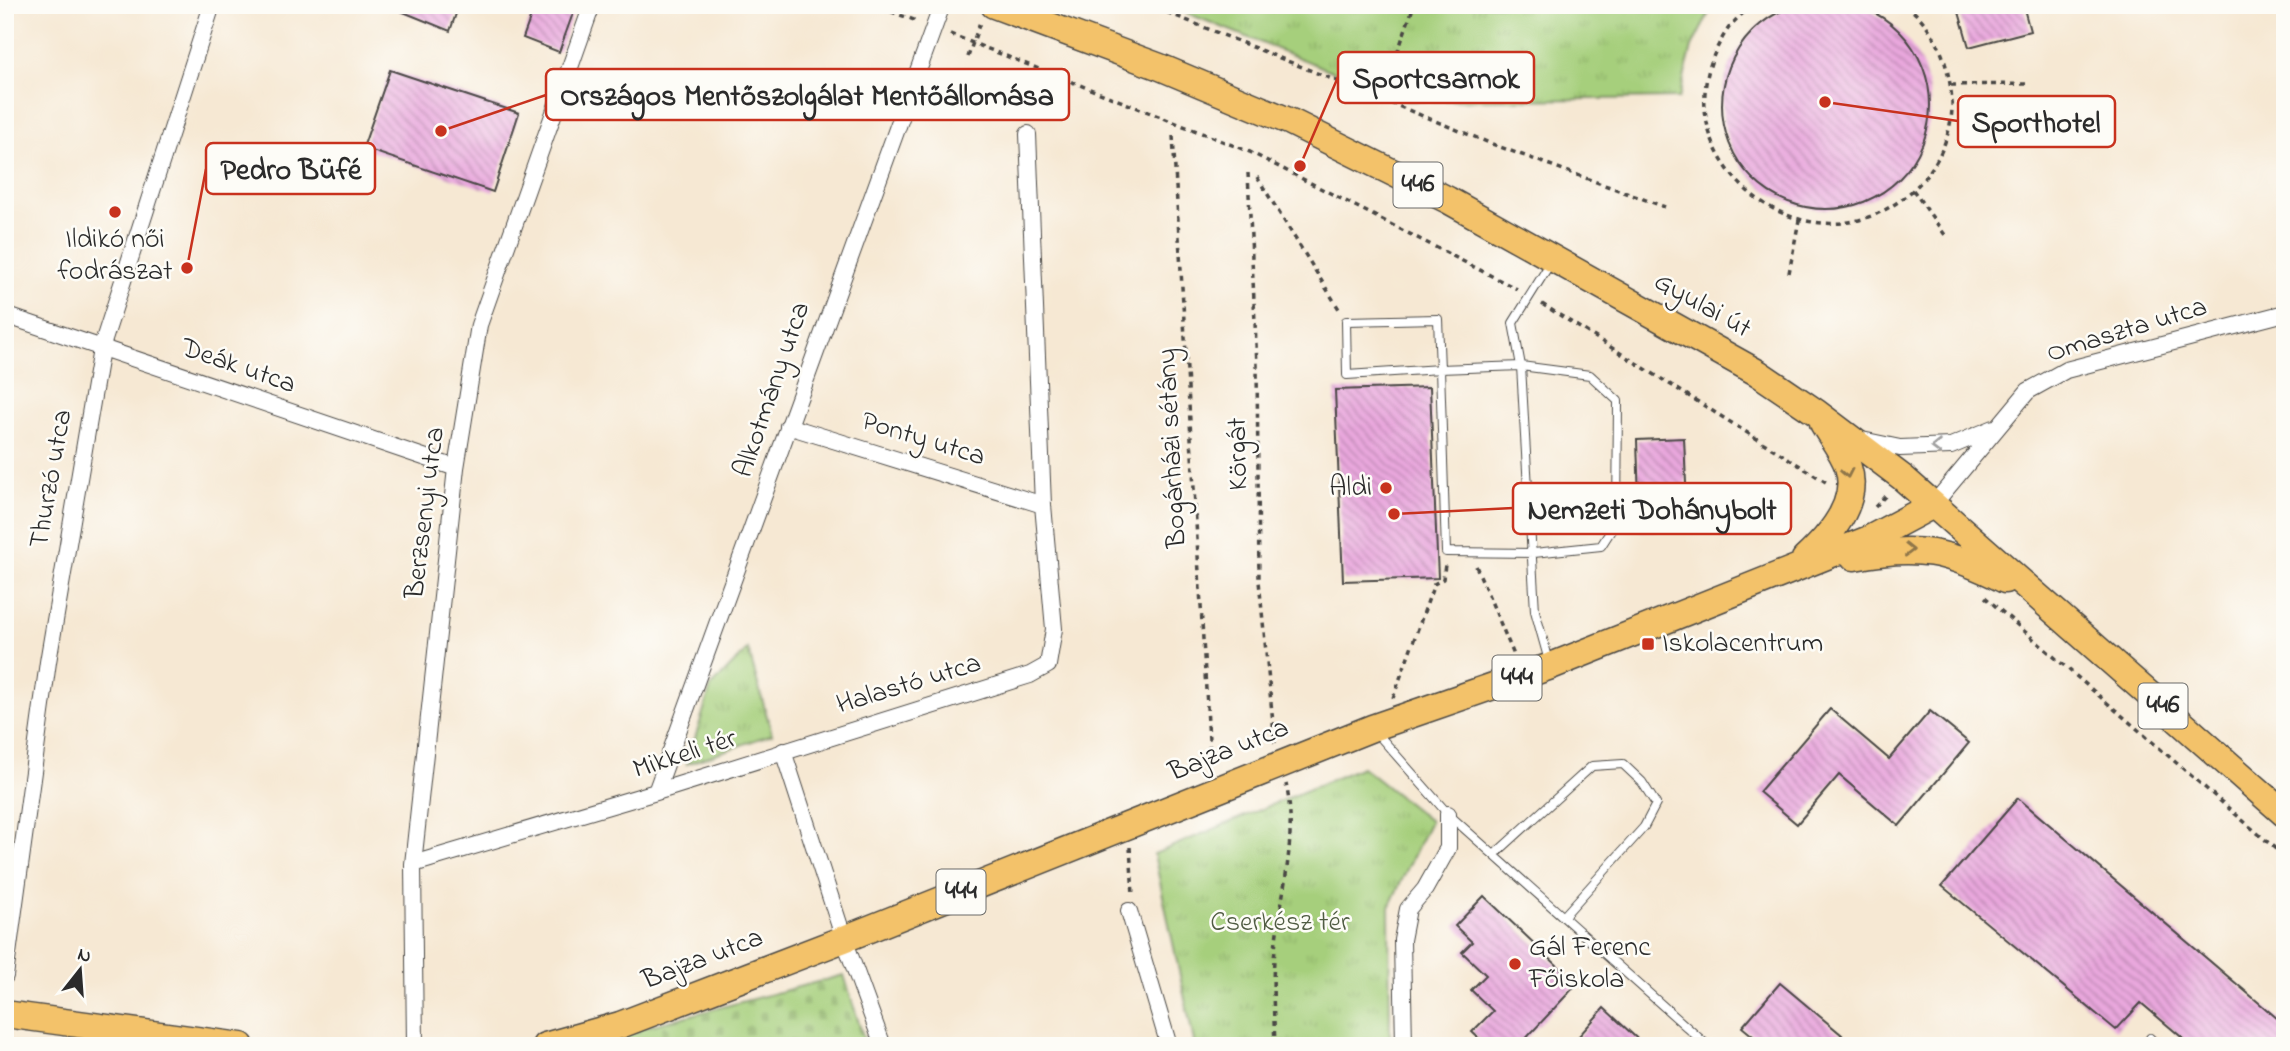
<svg xmlns="http://www.w3.org/2000/svg" width="2290" height="1051" viewBox="0 0 2290 1051" font-family="'Indie Flower',sans-serif">
	<defs>
		<pattern id="grass-tufts" width="24" height="20" patternUnits="userSpaceOnUse" patternTransform="scale(1.75)"><rect width="24" height="20" fill="#a6cf7b"/><path d="M3 7l-1-3M5 7V3M7 7l1-3M15 17l-1-3M17 17v-4M19 17l1-3" fill="none" stroke="#8fb26a"/></pattern>
		<pattern id="cemetery-stones" width="16" height="16" patternUnits="userSpaceOnUse" patternTransform="scale(1.75)"><rect width="16" height="16" fill="#a6cf7b"/><path d="M2 7V4a2 2 0 0 1 4 0v3zM10 15v-3a2 2 0 0 1 4 0v3z" fill="#8fb26a"/></pattern>
		<pattern id="building-back-hatch" width="6" height="6" patternUnits="userSpaceOnUse" patternTransform="scale(1.75)"><rect width="6" height="6" fill="#e9a7dd"/><path d="M-1 5l2 2M0 0l6 6M5-1l2 2" fill="none" stroke="#bd88b3"/></pattern>
	</defs>
	<rect width="100%" height="100%" fill="#fdfcf7"/>
	<filter id="ink" filterUnits="userSpaceOnUse"><feTurbulence type="fractalNoise" baseFrequency=".0143" numOctaves="2"/><feDisplacementMap in="SourceGraphic" scale="14" xChannelSelector="R" yChannelSelector="G"/><feConvolveMatrix kernelMatrix="1 2 1 2 8 2 1 2 1" color-interpolation-filters="sRGB"/></filter>
	<filter id="wash" filterUnits="userSpaceOnUse"><feTurbulence type="fractalNoise" baseFrequency=".00686" numOctaves="4" result="noise"/><feDisplacementMap in="SourceGraphic" scale="28" xChannelSelector="R" yChannelSelector="G"/><feGaussianBlur stdDeviation="1.57" result="paint"/><feColorMatrix in="noise" values="0 0 0 0 0 0 0 0 0 0 0 0 0 0 0 0 0 1.4 0 .05"/><feComposite in="paint" operator="in"/></filter>
	<g filter="url(#wash)">
		<rect width="100%" height="100%" fill="#f6e8d3"/>
		<path fill="url(#grass-tufts)" stroke="#687d53" stroke-width="2" d="M1174 5H1713L1692 47 1679 98 1407 101 1174 8Z
			M748 649 772 734 687 764 711 687Z
			M1362 767 1430 821 1389 907 1390 1046H1195L1154 854Z"/>
		<path fill="url(#cemetery-stones)" stroke="#687d53" stroke-width="2" d="M844 975 866 1046H573Z"/>
		<g id="blocks">
			<path fill="url(#building-back-hatch)" d="M1722 105a104 104 0 1 1 208 0a104 104 0 1 1-208 0Z
				M386 5H459L450 31Z
				M535 5H576L559 52 523 38Z
				M1957 5H2023L2030 31 1969 47Z
				M390 70 519 113 493 192 363 148Z
				M1430 387 1438 578 1343 581 1335 390Z
				M1684 438 1688 529 1640 531 1637 440Z
				M1830 709 1889 759 1930 711 1969 743 1899 826 1839 775 1797 824 1759 792Z
				M2018 798 2285 1025V1046H2192L2141 1003 2116 1030 1942 886Z
				M1484 896 1577 984 1519 1046H1487L1472 1032 1493 1011 1471 990 1486 975 1462 952 1472 942 1455 926Z
				M1780 983 1842 1035 1833 1046H1765L1742 1027Z
				M1604 1008 1645 1046H1570Z"/>
		</g>
	</g>
	<g filter="url(#ink)">
		<use href="#blocks" fill-opacity="0" stroke="#494744" stroke-width="2"/>
		<g fill="none" stroke-linecap="round" stroke-linejoin="round">
			<defs>
				<path id="lane" d="M1438 319 1440 369 1347 375 1346 321Z
					M1521 366 1590 375 1618 401 1617 521 1601 546 1534 553 1446 552 1440 369Z
					M1549 661 1535 611 1521 366 1513 323 1551 262
					M1375 731 1448 814 1708 1046
					M1494 855 1592 766 1623 764 1642 782 1656 804 1644 827 1563 917
					M2150 1038 2158 1046"/>
				<path id="street" d="M5 315 456 468
					M788 426 1043 505
					M1857 439 1900 448 1951 446 1994 428
					M1933 505 2028 391 2066 370 2285 313
					M783 751 844 939 883 1046
					M656 792 942 5
					M413 864 656 792 1030 675 1048 665 1054 629 1043 505 1028 134
					M1129 911 1169 1046
					M5 976 48 662 101 349 212 5
					M415 1046 413 864 456 468 479 325 592 5
					M1404 1046 1402 940 1408 909 1425 889 1448 848V814"/>
				<path id="primary" d="M994 5 1160 67 1291 122 1448 200 1758 373 1817 413 1903 478 2285 814
					M1854 557C1918 544 1947 551 2005 580
					M1805 559C1829 537 1860 503 1848 467 1843 452 1831 437 1823 423
					M5 1014 241 1046
					M545 1046 620 1025 844 939 1372 728 1551 666 1869 539 1933 505"/>
			</defs>
			<use href="#lane" stroke="#494744" stroke-width="10"/>
			<use href="#street" stroke="#494744" stroke-width="18"/>
			<use href="#primary" stroke="#494744" stroke-width="29"/>
			<path stroke="#494744" stroke-width="3.5" stroke-dasharray="5 5" stroke-linecap="butt" d="M872 5 917 21
				M1149 5 1492 144 1665 207
				M1751 5C1743 14 1732 22 1726 32 1645 157 1814 292 1919 184 1939 164 1953 131 1952 102 1950 66 1936 26 1905 5
				M950 34 1250 152 1517 289
				M968 57 980 22
				M1951 85 2026 84
				M1381 100 1414 5
				M1173 136 1210 757
				M1248 173 1257 365 1259 581 1275 743
				M1257 177 1339 309
				M1913 190 1945 235
				M1789 273 1799 220
				M1542 304 1829 484
				M1875 507 1888 493
				M1476 566 1514 655
				M1985 597 2285 857
				M1393 698 1434 584 1443 579 1445 565
				M1130 847 1133 895
				M1275 1046C1274 1017 1272 988 1274 960 1278 902 1299 842 1286 784"/>
			<use href="#lane" stroke="#fff" stroke-width="8"/>
			<use href="#street" stroke="#fff" stroke-width="16"/>
			<use href="#primary" stroke="#f3c26a" stroke-width="26"/>
		</g>
		<defs><path id="oneway-chevron" d="M-2-3.5L2.5 0L-2 3.5" fill="none" stroke-width="1.6" stroke-linecap="round" stroke-linejoin="round" transform="scale(1.75)"/></defs>
		<use stroke="#a0a0a0" href="#oneway-chevron" transform="translate(1936 447) rotate(179)"/>
		<g stroke="#8f764a">
			<use href="#oneway-chevron" transform="translate(1847 473) rotate(79)"/>
			<use href="#oneway-chevron" transform="translate(1909 550) rotate(1)"/>
		</g>
	</g>
	<g fill="#c8321e" stroke="#fdfcf7" stroke-width="2.5">
		<circle cx="115" cy="212" r="7"/>
		<circle cx="1386" cy="488" r="7"/>
		<rect x="1641" y="637" width="14" height="14" rx="3.5"/>
		<circle cx="1515" cy="964" r="7"/>
	</g>
	<g text-anchor="middle" dominant-baseline="central" stroke-width="5" stroke-linejoin="round" paint-order="stroke">
		<g fill="#fdfcf7" stroke="#6a6a68" stroke-width="2">
			<rect x="1393.5" y="162.5" width="49" height="45" rx="5"/>
			<rect x="1492.5" y="655.5" width="49" height="45" rx="5"/>
			<rect x="2138.5" y="683.5" width="49" height="45" rx="5"/>
			<rect x="936.5" y="869.5" width="49" height="45" rx="5"/>
		</g>
		<g font-size="26" font-weight="bold" fill="#2b2b2b">
			<text x="1418" y="185">446</text>
			<text x="1517" y="678">444</text>
			<text x="2163" y="706">446</text>
			<text x="961" y="892">444</text>
		</g>
		<g font-size="28" fill="#2b2b2b" stroke="#fdfcf7" text-anchor="start">
			<text x="115" y="240" text-anchor="middle">Ildikó női<tspan x="115" dy="32">fodrászat</tspan></text>
			<text x="1372" y="488" text-anchor="end">Aldi</text>
			<text x="1662" y="644">Iskolacentrum</text>
			<text x="1529" y="948">Gál Ferenc<tspan x="1529" dy="32">Főiskola</tspan></text>
		</g>
		<g font-size="28" fill="#2b2b2b" stroke="#fdfcf7">
			<text transform="translate(1702 306) rotate(29)">Gyulai út</text>
			<text transform="translate(2127 331) rotate(-17)">Omaszta utca</text>
			<text transform="translate(238 367) rotate(19)">Deák utca</text>
			<text transform="translate(773 390) rotate(-71)">Alkotmány utca</text>
			<text transform="translate(923 440) rotate(17)">Ponty utca</text>
			<text transform="translate(1173 448) rotate(-93)">Bogárházi sétány</text>
			<text transform="translate(1239 454) rotate(-91)">Körgát</text>
			<text transform="translate(52 479) rotate(-80)">Thurzó utca</text>
			<text transform="translate(426 513) rotate(-83)">Berzsenyi utca</text>
			<text transform="translate(909 685) rotate(-17)">Halastó utca</text>
			<text transform="translate(1229 751) rotate(-22)">Bajza utca</text>
			<text transform="translate(685 755) rotate(-18)">Mikkeli tér</text>
			<text transform="translate(703 960) rotate(-21)">Bajza utca</text>
		</g>
		<g font-size="28" fill="#505c43" stroke="#fdfcf7">
			<text x="1280" y="923">Cserkész tér</text>
		</g>
	</g>
	<path fill="none" stroke="#c8321e" stroke-width="2.5" d="M1300 166L1338 77M441 131L546 95M1825 102L1958 121M187 268L206 169M1394 514L1513 508"/>
	<g fill="#c8321e" stroke="#fdfcf7" stroke-width="2.5">
		<circle cx="1300" cy="166" r="7"/>
		<circle cx="441" cy="131" r="7"/>
		<circle cx="1825" cy="102" r="7"/>
		<circle cx="187" cy="268" r="7"/>
		<circle cx="1394" cy="514" r="7"/>
	</g>
	<g fill="#fdfcf7" stroke="#c8321e" stroke-width="2.5">
		<rect x="1338" y="52" width="196" height="51" rx="7"/>
		<rect x="546" y="69" width="523" height="51" rx="7"/>
		<rect x="1958" y="96" width="157" height="51" rx="7"/>
		<rect x="206" y="143" width="169" height="51" rx="7"/>
		<rect x="1513" y="483" width="278" height="51" rx="7"/>
	</g>
	<g font-size="30" text-anchor="middle" font-weight="bold" fill="#2b2b2b">
		<text x="1436" y="88">Sportcsarnok</text>
		<text x="807" y="105">Országos Mentőszolgálat Mentőállomása</text>
		<text x="2036" y="132">Sporthotel</text>
		<text x="291" y="179">Pedro Büfé</text>
		<text x="1652" y="519">Nemzeti Dohánybolt</text>
	</g>
	<rect width="2290" height="1051" fill="none" stroke="#fdfcf7" stroke-width="28"/>
	<g transform="translate(80 970) rotate(17)" stroke="#fdfcf7" stroke-width="5" paint-order="stroke">
	<path d="M0-5L12 26L0 18L-12 26Z" fill="#2b2b2b"/>
	<text y="-10" font-size="19" font-weight="bold" text-anchor="middle" fill="#2b2b2b">N</text>
	</g>
</svg>
